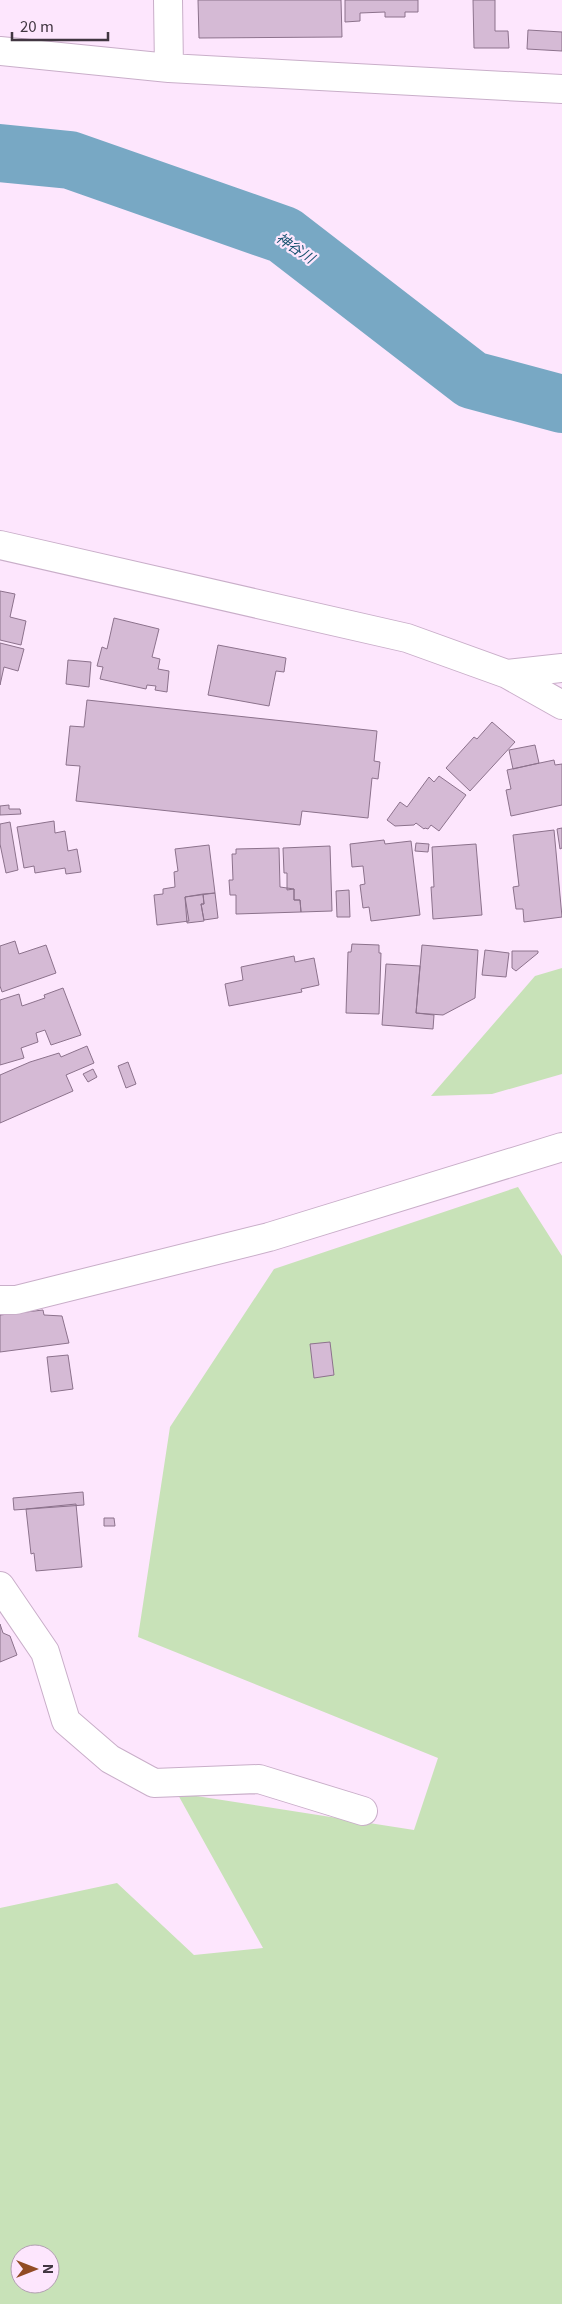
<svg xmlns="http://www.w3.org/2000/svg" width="562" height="2304" viewBox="0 0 562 2304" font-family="Georgia,'Noto Sans JP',serif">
	<rect width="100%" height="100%" fill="#fde6fd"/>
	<path fill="#c8e2b8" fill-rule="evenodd" d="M562 968V1074L492 1094 431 1096 535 976Z
		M518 1187 562 1256V2304H0V1908L117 1883 194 1955 263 1948 177 1793 414 1830 438 1758 138 1637 170 1427 274 1269ZM20 2254H50V2284H20Z"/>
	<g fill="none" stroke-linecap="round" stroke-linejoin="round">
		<path stroke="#78a8c4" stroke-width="58" d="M0 153 70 160 284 235 472 380 562 404"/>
	</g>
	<path fill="#d5bad5" stroke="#8c728c" d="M198 0H341L342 37 199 38Z
		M345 0H418V12H405V17H385V12L360 13V21L345 22Z
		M473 0H495V31H508L509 48H474Z
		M528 30 562 32V51L527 49Z
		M0 591 15 594 10 617 26 621 21 645 0 640Z
		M114 618 159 629 152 657 160 659 158 669 169 671 167 692 155 690 156 686 147 685 146 689 100 679 103 667 97 666 102 647 107 649Z
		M0 643 24 649 18 671 4 667 0 685Z
		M218 645 286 658 284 672 276 671 269 706 208 695Z
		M68 660 91 662 89 687 66 684Z
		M87 700 377 731 374 761 380 762 378 779 372 778 368 818 302 811 300 825 76 801 80 766 66 765 70 726 84 727Z
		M492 722 515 742 470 791 446 768 474 737 477 739Z
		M535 745 539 763 513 769 509 750Z
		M554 760 555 765 562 764V805L511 816 506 790 511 789 507 770Z
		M439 776 466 795 439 831 431 825 428 829 425 828 424 829 416 823 414 825 395 826 387 820 400 802 407 807 429 777 434 782Z
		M9 805V809H20L21 814 0 815V806Z
		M54 821 55 833 65 831 68 851 77 849 81 872 66 874 65 868 35 873 34 866 24 868 17 827Z
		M10 822 18 870 6 873 0 844V824Z
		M562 828V848L560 849 557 829Z
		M554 830 562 917 524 922 523 909H516L513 887 519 886 513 835Z
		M384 840 385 844 411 841 420 915 371 921 369 907 363 908 360 885 365 884 363 866 352 867 350 844Z
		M416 843 429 844 428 852 415 851Z
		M476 844 482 915 433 919 431 887H434L432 847Z
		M209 845 215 893 185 897 189 921 157 925 154 895 163 894V889L175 887 174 872 178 871 175 849Z
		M330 846 332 911 301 912 300 900H294V889L287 890V873H284L283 848Z
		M279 848 280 887 294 889V900H300L301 912 236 914V895H230L229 880H233L232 854H236V849Z
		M349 890 350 917H337L336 891Z
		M215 893 218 918 204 920 201 904H204L203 894Z
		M203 894 204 904H201L204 921 187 923 185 897Z
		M15 941 19 954 46 945 56 973 2 992 0 986V946Z
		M352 944 379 945V953H381L379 1014 346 1013 348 952H351Z
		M422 945 478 950 475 998 443 1015 416 1013Z
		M485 950 509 953 506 977 482 975Z
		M512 951H538V953L516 971 512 968Z
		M294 956 295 962 314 958 319 985 301 989 302 992 229 1006 225 984 243 980 241 967Z
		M386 964 420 966 416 1013 434 1015 433 1029 382 1025Z
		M63 988 81 1035 51 1045 45 1030 36 1033 38 1042 21 1048 24 1058 0 1065V1000L19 994 22 1006 45 998 44 995Z
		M87 1046 94 1063 66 1075 73 1091 0 1123V1075L30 1062 59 1053 61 1057Z
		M128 1062 136 1084 126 1088 118 1066Z
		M93 1069 97 1077 88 1082 83 1074Z
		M43 1310 44 1315 62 1316 69 1343 0 1352V1315Z
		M330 1342 334 1375 314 1378 310 1344Z
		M68 1355 73 1389 51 1392 47 1357Z
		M83 1492 84 1505 14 1510 13 1498Z
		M76 1504 82 1567 36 1571 34 1553 31 1554 26 1509Z
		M104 1518H114L115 1526H104Z
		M0 1624 3 1633 10 1636 17 1655 0 1662Z"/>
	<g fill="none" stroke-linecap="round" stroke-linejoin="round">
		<defs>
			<path id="minor" d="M168 0 169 68
				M0 51 169 68 562 89
				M0 545 407 638 507 674 562 705
				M507 674 562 668
				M0 1300H16L269 1237 562 1147
				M0 1586 45 1652 66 1721 110 1759 154 1783 259 1779 363 1811"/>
		</defs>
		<use href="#minor" stroke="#c9aec9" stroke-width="30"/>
		<use href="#minor" stroke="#fff" stroke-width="28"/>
	</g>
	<g text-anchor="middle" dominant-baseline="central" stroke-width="4.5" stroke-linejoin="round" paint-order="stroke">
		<g font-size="14" font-style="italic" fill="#14516e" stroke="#fde6fd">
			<text transform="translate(296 247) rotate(34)">神谷川</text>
		</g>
	</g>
	<g transform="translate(35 2269) rotate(90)"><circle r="24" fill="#fde6fd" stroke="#b2a0b2"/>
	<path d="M0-4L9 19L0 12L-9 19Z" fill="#914b24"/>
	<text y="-8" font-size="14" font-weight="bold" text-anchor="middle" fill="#413641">N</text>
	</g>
	<path d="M12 32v8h96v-8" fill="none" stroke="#413641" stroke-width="2.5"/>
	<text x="20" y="32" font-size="15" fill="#413641" stroke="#fde6fd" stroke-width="4" paint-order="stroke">20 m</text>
</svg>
